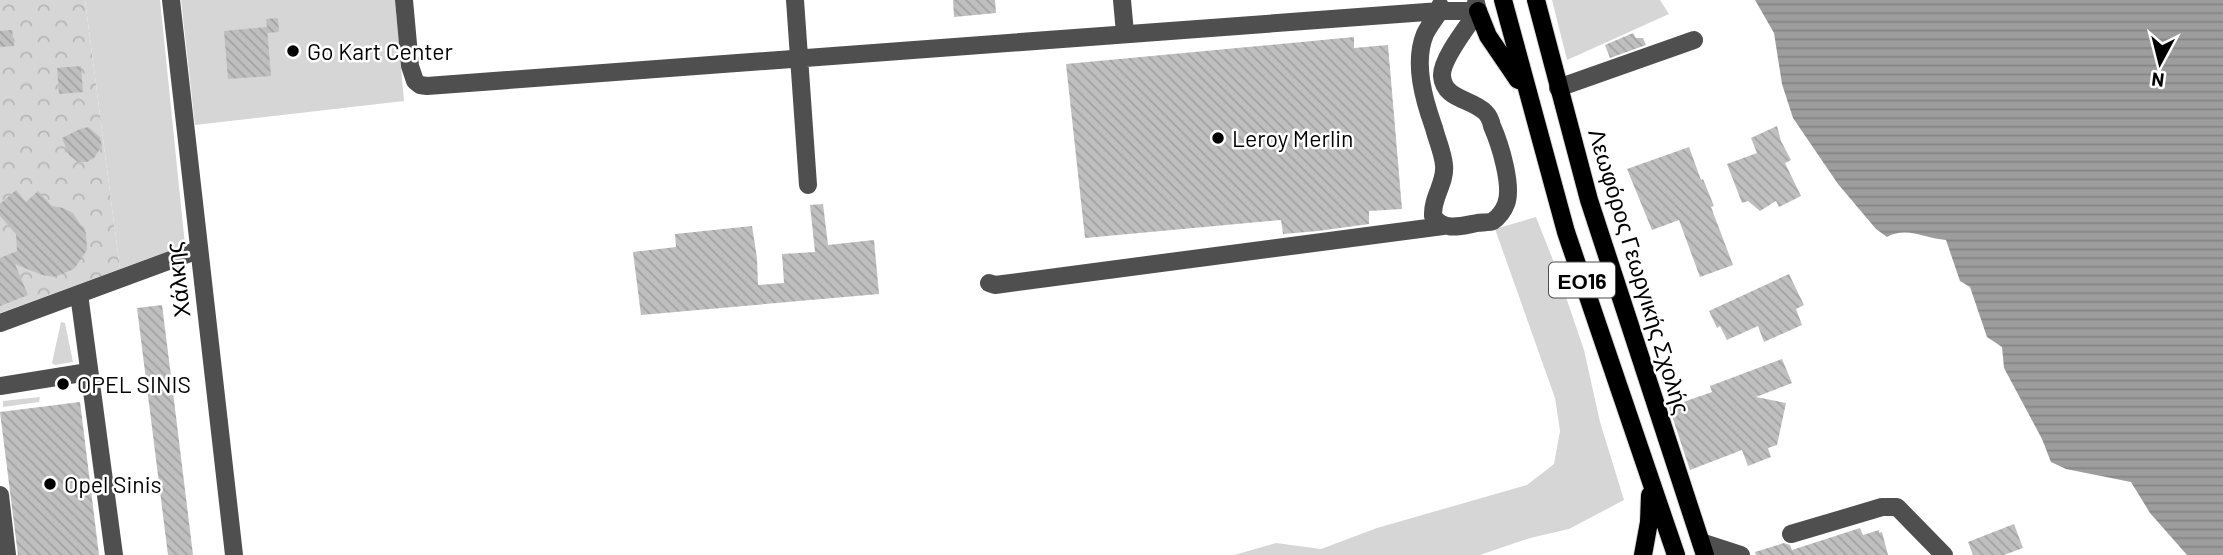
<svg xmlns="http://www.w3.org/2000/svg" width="2223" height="555" viewBox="0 0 2223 555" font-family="Barlow,sans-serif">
	<defs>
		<pattern id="park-crowns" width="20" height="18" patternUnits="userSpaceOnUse" patternTransform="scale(1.75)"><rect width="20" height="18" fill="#d6d6d6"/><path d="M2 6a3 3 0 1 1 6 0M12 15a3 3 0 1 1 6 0" fill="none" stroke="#b6b6b6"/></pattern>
		<pattern id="water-rules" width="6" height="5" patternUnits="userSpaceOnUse" patternTransform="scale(1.75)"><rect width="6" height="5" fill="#9d9d9d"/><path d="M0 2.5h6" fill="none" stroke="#858585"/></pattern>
		<pattern id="building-back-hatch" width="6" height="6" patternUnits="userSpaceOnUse" patternTransform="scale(1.75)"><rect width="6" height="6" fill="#bfbfbf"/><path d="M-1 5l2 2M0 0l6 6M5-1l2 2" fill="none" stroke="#a2a2a2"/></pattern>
	</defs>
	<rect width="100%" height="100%" fill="#fff"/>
	<path fill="#d6d6d6" d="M85 0H160L185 245 120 269Z
		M181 0H395L404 101 195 125Z
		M1552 0H1660L1669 14 1567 60Z
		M1536 217 1555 265 1584 350 1600 422 1624 500 1569 529 1530 538 1480 555H1234L1276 543 1321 549 1377 528 1527 485 1554 464 1560 431 1555 398 1495 229Z
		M61 322 65 323 73 362 55 365 52 363Z
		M40 397 39 402 3 407V401Z"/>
	<path fill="url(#park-crowns)" d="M0 0H85L120 269 0 313Z"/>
	<path fill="url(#water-rules)" d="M1755 0H2223V555H2187L2150 513 2131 482 2066 469 2051 462 2042 439 2004 368 2002 347 1987 337 1970 287 1960 281 1946 240C1926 239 1907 226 1887 237L1876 229 1838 184 1793 118 1782 84 1774 33Z"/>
	<path fill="url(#building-back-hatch)" d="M953 0H995L996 13 954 17Z
		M278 18 279 32 267 33V28L271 76 228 79 224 31 267 27 266 19Z
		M12 30 14 46 0 47V31Z
		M1633 33 1636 38H1643L1646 45 1610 58 1605 45Z
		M1354 37V48L1388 45 1402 209 1369 211V224L1318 231 1283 234 1281 220 1085 238 1066 64Z
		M81 66 83 92 59 94 57 68Z
		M1777 126 1781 141 1791 160 1785 163 1801 196 1779 207 1776 201 1760 211 1748 201 1742 203 1727 164 1757 153 1751 138Z
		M88 127 100 137 102 146 94 158 87 162H78L69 155 62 138 80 129Z
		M1689 147 1701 180 1703 179 1714 206 1711 207 1733 265 1700 277 1679 220 1652 230 1627 169Z
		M16 190 26 202 38 191 52 206 63 208 73 213 86 233 87 250 74 269 54 277 42 275 15 264 28 295 0 306V258L17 251 16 234 0 216V204Z
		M823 204 828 245 874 240 879 294 641 315 633 252 676 247 675 234 752 226 757 258 758 285 784 283 782 254 815 252 810 205Z
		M1789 274 1804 305 1796 309 1802 325 1764 342 1758 326 1727 340 1720 326 1717 328 1709 311Z
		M162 305 172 384 193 555H168L137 308Z
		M1782 359 1792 383 1756 397 1786 403 1777 445 1768 448 1771 457 1748 466 1742 450 1690 470 1669 407 1712 392 1710 386Z
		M80 402 99 555H18L0 412Z
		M2014 524 2023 548 2004 555H1973L1968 542Z
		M1860 528 1863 535 1879 530V533L1882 532 1888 555H1756L1755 552 1784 543 1790 545 1792 550Z"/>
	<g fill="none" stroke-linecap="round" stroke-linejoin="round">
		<defs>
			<path id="major" d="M1503 0 1566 232 1676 555
				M1536 0 1589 200 1705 555
				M1478 11 1488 36 1518 80
				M1643 555 1649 522 1650 495"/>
		</defs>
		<use href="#major" stroke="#dbdbdb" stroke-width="20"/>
		<path stroke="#4f4f4f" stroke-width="18" d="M171 0 234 555
			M404 0 410 66 415 81 420 85 427 86 1440 11H1478
			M795 0 808 185
			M1122 0 1125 33
			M1440 6V11C1435 18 1429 26 1425 34 1413 63 1424 100 1434 128 1437 140 1443 153 1444 165 1446 183 1432 197 1433 216 1444 232 1461 226 1477 223 1481 222 1489 223 1493 221 1498 218 1504 210 1506 204 1513 186 1500 144 1492 126 1491 121 1488 115 1485 112 1471 98 1444 100 1442 76 1441 59 1468 26 1478 11L1476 3
			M1558 88 1694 40
			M989 283 995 285 1443 226
			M79 294 114 555
			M0 323 198 250
			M0 386 88 372
			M0 495 7 555
			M1791 534 1882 507H1897L1944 555
			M1701 542 1741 555"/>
		<use href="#major" stroke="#000" stroke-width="18"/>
	</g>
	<g fill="#000" stroke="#fff" stroke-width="2.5">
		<circle cx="293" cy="51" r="7"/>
		<circle cx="1218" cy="138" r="7"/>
		<circle cx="63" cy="384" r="7"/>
		<circle cx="50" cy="484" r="7"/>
	</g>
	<g text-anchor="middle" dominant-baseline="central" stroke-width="5" stroke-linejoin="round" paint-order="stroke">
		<rect fill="#fff" stroke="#4c4c4c" stroke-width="2" x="1549" y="262.5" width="66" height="35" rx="5"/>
		<g font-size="21" font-weight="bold" fill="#000">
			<text x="1582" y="280">ΕΟ16</text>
		</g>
		<g font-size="23" fill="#000" stroke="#fff" text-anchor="start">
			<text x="307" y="51">Go Kart Center</text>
			<text x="1232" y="138">Leroy Merlin</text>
			<text x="77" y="384">OPEL SINIS</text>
			<text x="64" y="484">Opel Sinis</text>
		</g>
		<g font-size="23" fill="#000" stroke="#fff">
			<text transform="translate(1640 271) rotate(73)">Λεωφόρος Γεωργικής Σχολής</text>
			<text transform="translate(177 280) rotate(-97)">Χάλκης</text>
		</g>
	</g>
	<g transform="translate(2160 63) rotate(187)" stroke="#ffffff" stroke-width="5" paint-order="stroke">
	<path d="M0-5L12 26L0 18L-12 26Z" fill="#000000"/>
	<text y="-10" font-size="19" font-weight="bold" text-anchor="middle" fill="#000000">N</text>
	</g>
</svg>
